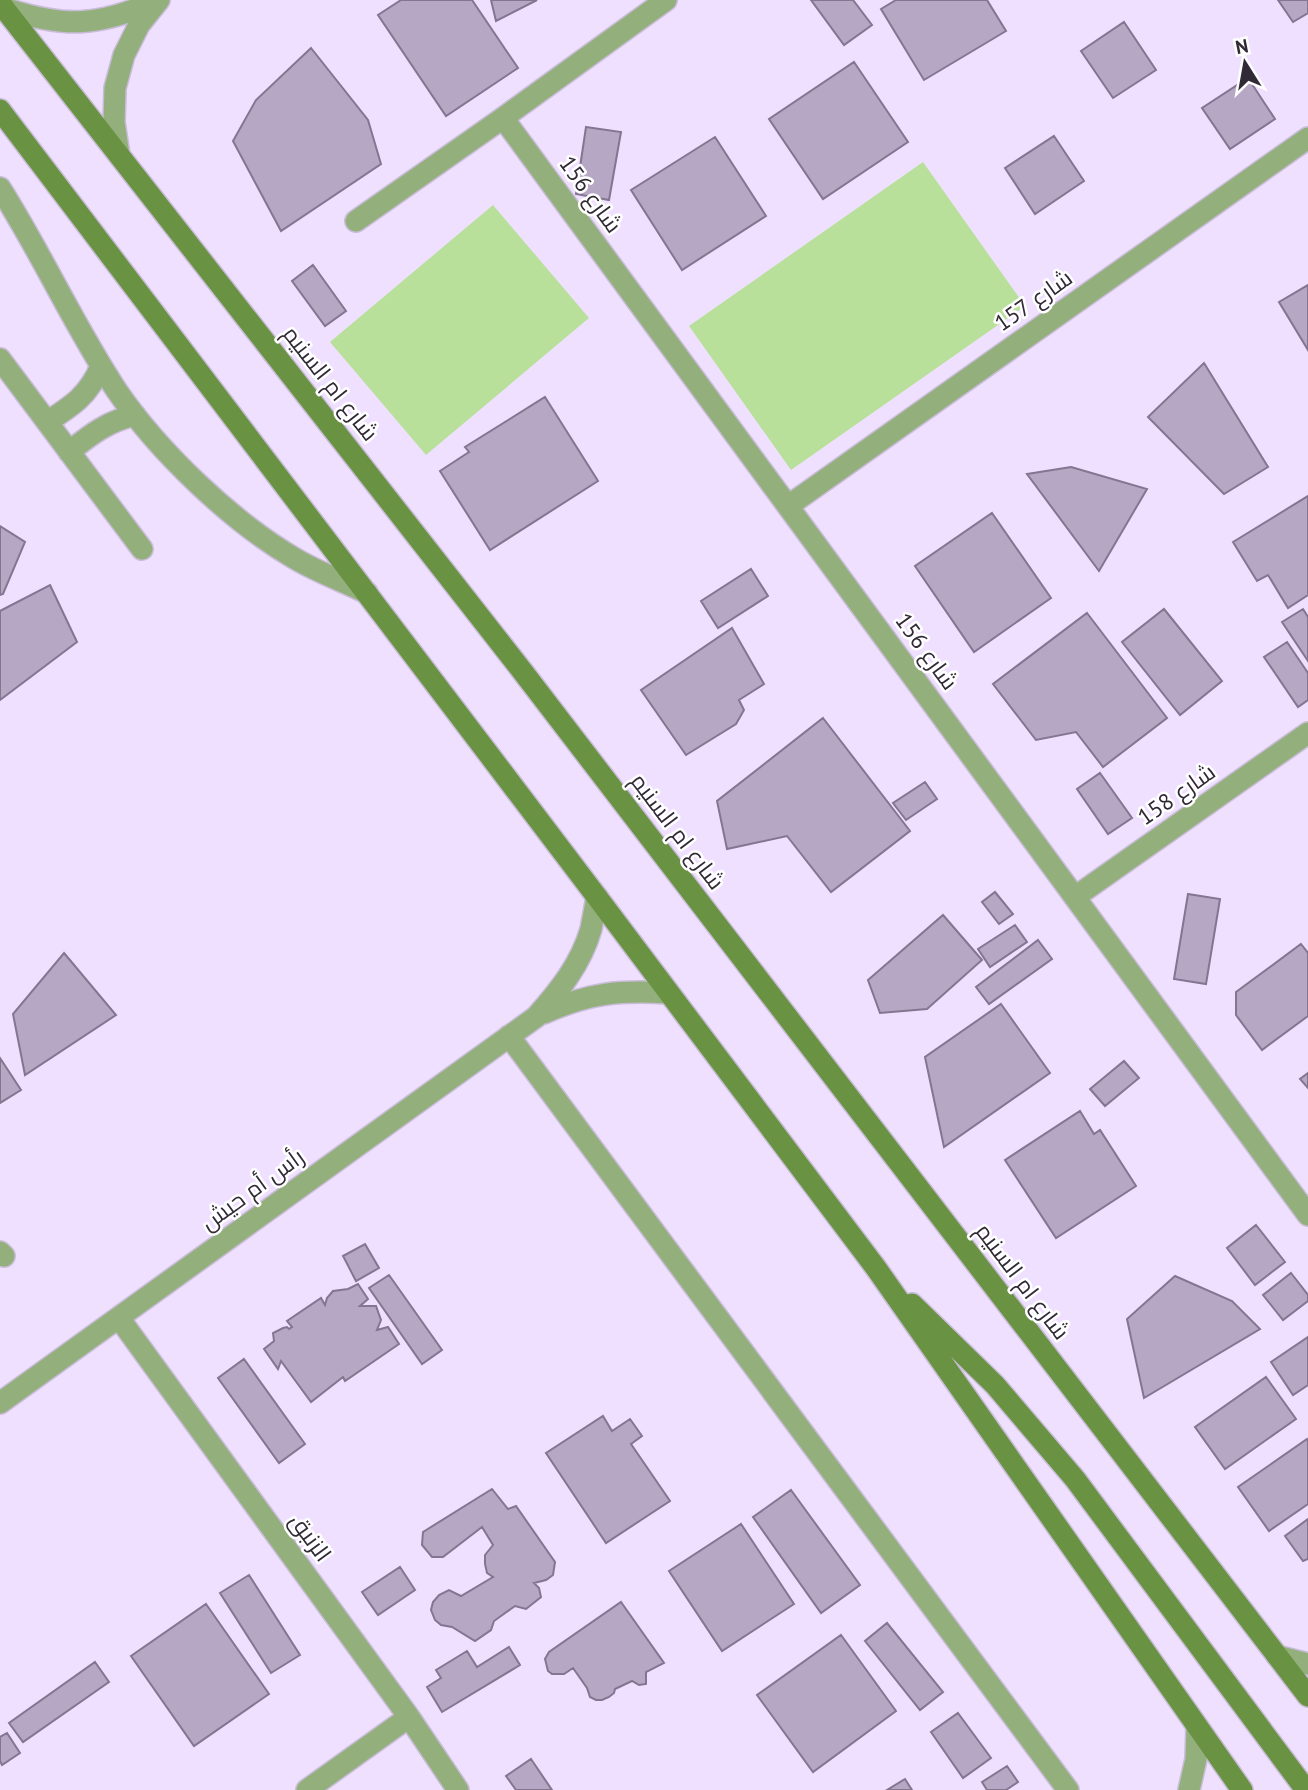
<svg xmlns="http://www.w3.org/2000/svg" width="1308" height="1790" viewBox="0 0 1308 1790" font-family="'PT Sans',Cairo,sans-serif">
	<rect width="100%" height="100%" fill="#efe0ff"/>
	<path fill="#b9e09b" d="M923 162 1025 306 791 470 689 326Z
		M493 205 589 318 426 455 330 342Z"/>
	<path fill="#b6a7c5" stroke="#847591" stroke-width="2" d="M401 0H472L518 68 446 116 378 15Z
		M491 0H537L496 21Z
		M811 0H853L872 25 844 45Z
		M896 0H987L1006 31 924 80 881 9Z
		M1278 0H1308V13L1293 22Z
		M1124 22 1156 70 1113 98 1081 51Z
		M311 48 368 120 381 164 281 231 233 141 256 100Z
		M854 62 908 142 823 199 769 119Z
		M1248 78 1275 119 1230 149 1202 108Z
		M586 127 621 132 609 200 576 194Z
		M1054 136 1084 181 1035 214 1005 168Z
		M715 137 766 216 682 270 631 190Z
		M313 265 346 311 325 326 292 281Z
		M1308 285V350L1279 302Z
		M1204 363 1268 467 1224 494 1148 417Z
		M545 397 598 481 490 550 440 471 469 452 465 447Z
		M1071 467 1147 489 1099 571 1027 474Z
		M1308 496V595L1288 608 1268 575 1257 581 1233 542Z
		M992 513 1051 598 974 652 915 566Z
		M0 526 25 542 3 594 0 595Z
		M751 569 768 596 718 628 701 601Z
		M50 585 77 642 0 700V611Z
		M1164 609 1222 681 1180 715 1122 642Z
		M1303 609 1308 617V661L1282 622Z
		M1087 613 1167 718 1103 767 1076 732 1036 740 993 684Z
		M732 628 764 684 739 700 744 710 736 724 686 755 641 690Z
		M1287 642 1308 673V700L1298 707 1264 657Z
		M823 718 910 831 831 892 787 836 727 849 717 801Z
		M1100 773 1132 818 1108 834 1077 789Z
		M925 782 937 799 906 820 893 803Z
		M995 892 1013 914 999 924 982 902Z
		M1188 894 1220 899 1206 984 1174 979Z
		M943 915 982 960 927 1009 880 1013 868 980Z
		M1015 925 1027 942 990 967 978 949Z
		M1038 940 1052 959 989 1004 976 987Z
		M1301 944 1308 953V1016L1262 1050 1236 1015V992Z
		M64 953 116 1015 25 1075 13 1014Z
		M1001 1004 1050 1073 944 1147 925 1057Z
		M0 1058 21 1090 0 1103Z
		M1124 1061 1139 1078 1105 1106 1090 1089Z
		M1308 1073V1088L1300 1079Z
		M1080 1111 1094 1134 1100 1130 1136 1186 1056 1238 1005 1160Z
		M1256 1225 1285 1262 1255 1285 1227 1248Z
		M365 1244 379 1268 356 1281 343 1256Z
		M1291 1273 1308 1295V1301L1283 1320 1263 1295Z
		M389 1275 442 1350 422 1364 369 1288Z
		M1175 1276 1232 1301 1260 1329 1144 1398 1127 1319Z
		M358 1284 368 1299 360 1306H376L381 1320 377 1330 388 1327 399 1344 345 1381 343 1377 311 1402 281 1361 278 1369 264 1349 274 1341 273 1333 283 1328 287 1327 289 1329 292 1327 287 1321 321 1298 325 1305 327 1298 333 1291 348 1289Z
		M1308 1337V1385L1293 1395 1271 1362Z
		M244 1359 305 1444 279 1463 218 1378Z
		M1266 1377 1296 1419 1225 1469 1195 1427Z
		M603 1416 612 1431 630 1419 642 1436 631 1444 670 1501 606 1543 546 1453Z
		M1307 1439 1308 1441V1504L1269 1531 1238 1487Z
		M492 1489 508 1509 516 1506 555 1562 553 1575 546 1580 534 1583 539 1588 541 1597 526 1609 515 1606 494 1621 491 1630 475 1641 452 1627 441 1625 435 1620 431 1610 433 1602 439 1595 449 1590 461 1596 493 1577 487 1573 485 1564V1555L493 1545 482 1527 443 1557H432L422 1545 423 1532Z
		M791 1490 860 1585 821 1613 753 1517Z
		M1308 1519V1559L1303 1561 1285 1536Z
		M741 1524 794 1604 722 1651 669 1571Z
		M400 1567 415 1590 378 1615 362 1592Z
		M249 1575 300 1655 271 1673 220 1593Z
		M621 1602 664 1663 646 1672V1684L639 1685 632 1681 615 1689 614 1693 609 1697 602 1700H596L590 1697 587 1688 573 1668 564 1674H552L548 1671 545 1659 549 1652Z
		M206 1604 269 1694 194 1746 131 1656Z
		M887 1623 943 1692 920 1710 865 1641Z
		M841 1635 896 1711 813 1772 757 1695Z
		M509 1647 520 1665 442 1712 427 1687 441 1678 436 1670 467 1651 477 1667Z
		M95 1662 109 1682 23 1742 9 1723Z
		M958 1713 991 1758 963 1778 931 1732Z
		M7 1733 20 1753 2 1765 0 1761V1737Z
		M531 1759 552 1790H516L506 1776Z
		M1007 1766 1018 1782 1006 1790H987L982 1782Z
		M905 1779 912 1790H887Z"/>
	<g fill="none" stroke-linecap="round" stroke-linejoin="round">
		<defs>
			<path id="street" d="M4 8C64 28 97 27 156 1
				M503 118 1308 1215
				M119 155 114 122 115 88 124 55 139 25 159 0
				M0 188C42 254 74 326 117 391 159 452 231 521 294 558 317 572 343 581 367 593
				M356 221 503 118 666 0
				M0 359 142 549
				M47 422C72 406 89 395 101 366
				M69 452C90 435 108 421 135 415
				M788 506 1308 138
				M1075 897 1308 733
				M544 1013C589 993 619 990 668 993
				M509 1036 1068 1790
				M0 1252 4 1256
				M119 1318 409 1717 458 1790
				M0 1403 536 1017C559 991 581 964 591 929 593 919 595 908 597 897
				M1277 1656 1308 1664
				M307 1790 409 1717
				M1189 1790 1196 1759 1197 1727"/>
			<path id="secondary" d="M0 3 523 672 1308 1696
				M0 110 597 897 876 1268 1242 1790
				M912 1304 995 1385 1075 1479 1306 1790"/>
		</defs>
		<use href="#street" stroke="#c9bcd7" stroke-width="24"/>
		<use href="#secondary" stroke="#c9bcd7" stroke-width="24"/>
		<use href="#street" stroke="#92af7c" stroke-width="21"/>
		<use href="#secondary" stroke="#699243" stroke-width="21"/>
	</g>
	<g text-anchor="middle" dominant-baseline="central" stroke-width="5" stroke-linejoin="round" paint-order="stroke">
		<g font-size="23" fill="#312a36" stroke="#fff">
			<text transform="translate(591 194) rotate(54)">شارع 156</text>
			<text transform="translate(1033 300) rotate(-35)">شارع 157</text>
			<text transform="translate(331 383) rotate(52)">شارع ام السنيم</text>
			<text transform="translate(927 651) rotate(54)">شارع 156</text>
			<text transform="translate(1176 794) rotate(-35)">شارع 158</text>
			<text transform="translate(678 831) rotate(53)">شارع ام السنيم</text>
			<text transform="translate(252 1189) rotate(-36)">رأس أم حيش</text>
			<text transform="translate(1023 1281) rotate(53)">شارع ام السنيم</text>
			<text transform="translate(311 1537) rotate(54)">الزنبق</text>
		</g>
	</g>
	<g transform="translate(1245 63) rotate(349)" stroke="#ffffff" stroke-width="5" paint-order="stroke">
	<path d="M0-5L12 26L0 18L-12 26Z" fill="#312a36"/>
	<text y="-10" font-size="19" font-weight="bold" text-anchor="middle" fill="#312a36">N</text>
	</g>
</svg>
